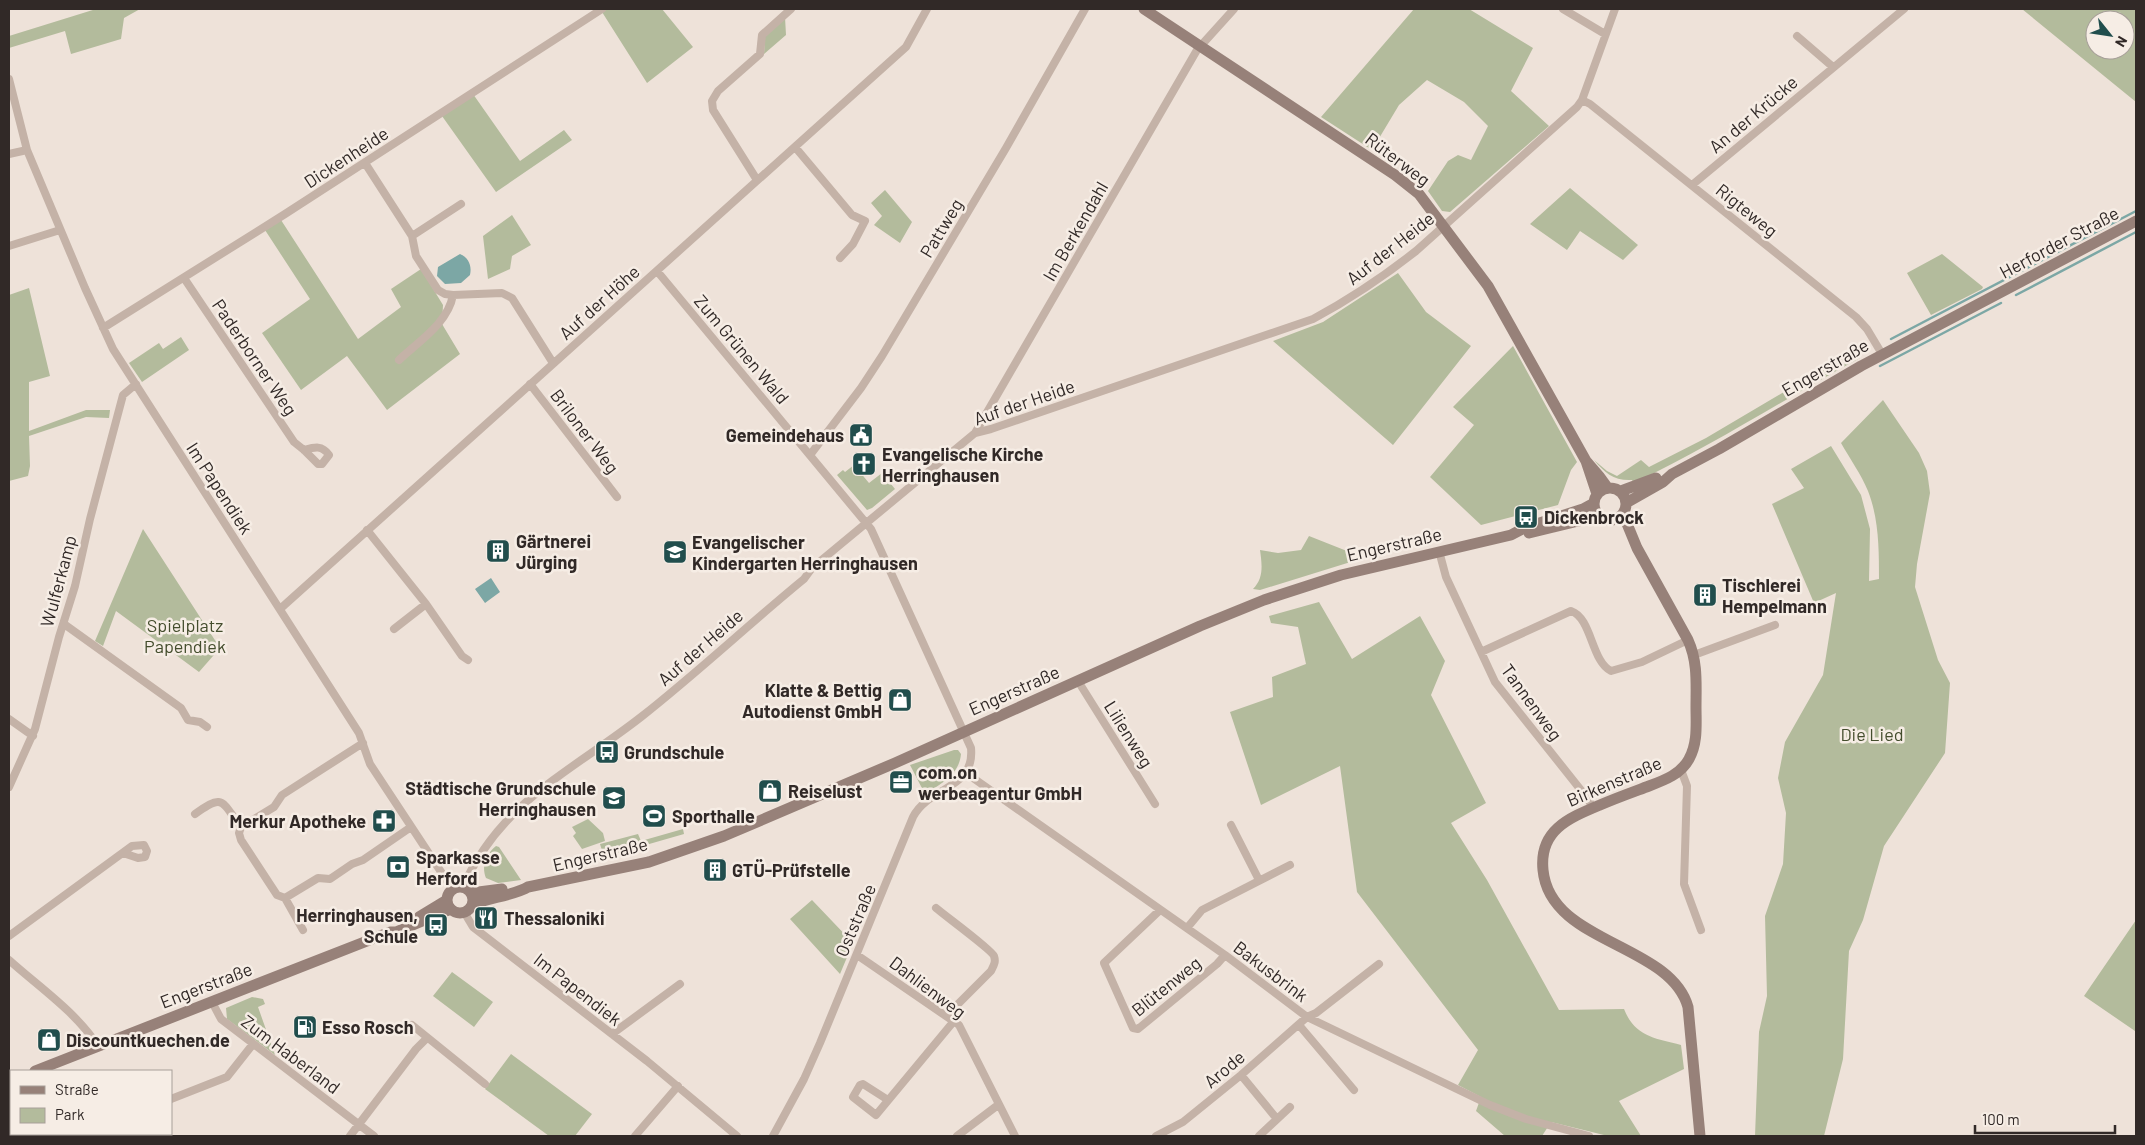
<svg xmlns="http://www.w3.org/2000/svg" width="2145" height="1145" viewBox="0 0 2145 1145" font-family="Barlow,sans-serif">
	<rect width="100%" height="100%" fill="#eee2d9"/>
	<path fill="#b3bb9c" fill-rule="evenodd" d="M96 9H140L124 18 121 39 71 54 65 31 9 48V36Z
		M607 9H662L693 47 647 83 602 12Z
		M1414 9H1469L1533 48 1511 91 1549 126 1450 212 1442 211 1428 191 1448 161 1458 155 1471 160 1488 126 1464 102 1427 80 1399 105 1372 150 1321 117Z
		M2022 9H2136V102ZM2095 20H2125V50H2095Z
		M785 17 786 35 764 54 765 35Z
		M473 94 520 161 564 130 572 140 496 192 442 116Z
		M1570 188 1638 245 1623 260 1580 231 1567 250 1530 224Z
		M885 190 912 222 900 243 874 225 882 216 871 203Z
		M512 215 531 245 512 256 510 269 488 279 483 236Z
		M281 220 358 339 401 307 391 289 421 269 443 305 442 324 460 354 387 410 347 356 301 390 262 333 310 299 265 230Z
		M1942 254 1983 287 1982 289 1931 315 1907 273Z
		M1398 273 1426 312 1471 346 1393 445 1273 341 1323 322Z
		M29 288 50 376 29 382V431L86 410H110L109 418 86 417 29 436 30 466 28 476 9 481V295Z
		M181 337 189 350 142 382 129 363 159 343 163 349Z
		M1513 346 1577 462 1571 470 1558 505 1481 525 1430 477 1474 425 1453 407Z
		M1855 350 1860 358C1784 399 1712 446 1634 483L1632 480C1614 481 1605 473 1594 460L1607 471 1617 476 1641 460 1649 467 1706 438Z
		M1883 400 1919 453 1927 471 1930 493 1917 564 1915 587 1938 660 1950 683 1945 753 1884 846 1863 920 1849 951 1843 1059 1824 1136H1755L1759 1032 1767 996 1765 916 1783 864 1786 813 1778 778 1785 742 1823 675 1836 593 1814 603 1772 504 1804 488 1791 469 1831 446 1861 495 1870 529 1869 581 1879 579C1879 550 1879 519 1868 491 1861 474 1850 459 1841 443Z
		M854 465 869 483 882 473 895 489 872 508 867 510 837 475 843 470 845 472Z
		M143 529 220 648 199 672 116 611 103 646 95 641Z
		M1309 536 1357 555V560L1260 590 1253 589C1264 578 1262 565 1260 550L1278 553 1301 550Z
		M1319 602 1352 659 1420 616 1445 661 1431 695 1486 803 1451 823 1487 880 1559 1010 1624 1009C1635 1037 1655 1038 1681 1045L1684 1069 1619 1101 1641 1136H1608L1551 1122 1542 1136H1505L1476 1111 1481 1097 1458 1085 1478 1050 1357 892 1340 766 1261 805 1230 712 1273 697 1272 677 1306 664 1298 627 1271 623 1269 616Z
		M954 750H958L961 754C959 775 942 783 925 794L910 765Z
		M588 819 603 833 605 841 582 849 573 836 576 833 572 827Z
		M683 829 684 834 604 857 600 844 638 834 641 841Z
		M496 846 499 847 521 880 498 883 486 878C481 866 486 854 496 846Z
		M812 900 853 943 840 974 790 919Z
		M2136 920V1029L2135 1031 2084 996Z
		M452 972 493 1002 474 1027 433 996Z
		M252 997 263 999 265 1004 258 1007 275 1055 227 1019 226 1008Z
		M511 1054 592 1114 575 1136H549L485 1089Z"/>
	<path fill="#7ca7a5" d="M460 254C469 258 472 266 470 275L461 283 445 284 437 276 438 267Z
		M491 578 500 592 485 603 475 589Z"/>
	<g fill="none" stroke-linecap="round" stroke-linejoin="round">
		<path stroke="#7ca7a5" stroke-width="2.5" d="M2016 295 2136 232
			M1891 339 2136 211
			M1880 366 2001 303"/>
		<path stroke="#c4b2a7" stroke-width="8" d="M1563 9 1605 34
			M1797 36 1833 67
			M9 79 27 150 85 288 113 349 359 733 370 764 453 890
			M1582 100 1590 104 1856 317 1867 329 1882 354
			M795 147 852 215 865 221 853 244 840 258
			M9 154 27 150
			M365 163 412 236 416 256 438 290 445 294 453 295 502 293 512 298 553 363
			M757 180 713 110 712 101 718 91 760 54 762 35 791 9
			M1692 185 1904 9
			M412 236 461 204
			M9 246 60 230
			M657 271 871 529 971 748C975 790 929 786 913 817L820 1043 804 1079 773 1136
			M184 278 294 442 304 450 318 464H322L329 455C322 445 315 447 304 450
			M103 328 285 214 602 9
			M399 360C419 341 448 323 453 295
			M530 384 617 497
			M975 433 1197 50 1234 9
			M810 455 861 388 882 356 1006 148 1085 9
			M367 530 426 604 462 656 468 660
			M1439 551 1446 577 1495 682 1588 799 1593 808
			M280 609 906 47 927 9
			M64 624 181 708 188 720 200 722 207 727
			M394 629 426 604
			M1481 652 1571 611C1592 618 1591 661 1611 671L1642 662 1688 640
			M1694 655 1775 625
			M1078 681 1155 804
			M9 719 33 736
			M363 743 282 795 274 807 241 827 239 833 241 840 277 895 285 898 318 878 330 879 352 864 363 860 411 827
			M1681 770 1687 786 1684 884 1701 930
			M966 773 1225 955 1307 1017 1490 1105 1526 1119 1589 1136
			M9 787 35 729 59 637 75 586 90 519 123 395 136 384
			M195 814C224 793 221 801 241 827
			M1231 825 1259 880
			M463 887C500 802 572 771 641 717 697 673 749 624 804 579L812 568 975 433 991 429 1313 319C1350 299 1383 277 1416 251L1577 107 1582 100 1615 9
			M285 898 303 930
			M936 908C944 915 992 950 994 956 996 962 994 965 991 971L946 1016
			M1160 910 1104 963 1133 1028 1138 1029 1217 964 1225 955
			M464 912 473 927 647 1061 737 1136
			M1187 928 1202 910 1290 865
			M9 936 132 846 144 845 147 851 145 857 138 858 123 853
			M857 955 959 1025 1015 1136
			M9 960C39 987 76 1012 98 1046
			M212 1002 221 1019 374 1136
			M412 1025 485 1084
			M1299 1025 1354 1090
			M612 1034 680 984
			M1241 1075 1277 1119
			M171 1099 227 1077 253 1044
			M888 1100 863 1084 860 1085 853 1097 876 1115 954 1021
			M96 1134 97 1136
			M147 1134 149 1136
			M59 1136 65 1134
			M350 1136 416 1049 427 1038
			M635 1136 678 1086
			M957 1136 998 1105
			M1156 1136 1183 1122 1241 1075 1307 1017 1316 1013 1379 964
			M1259 1136 1290 1107"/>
		<path stroke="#978179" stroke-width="11" d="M1144 9 1395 175 1419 194 1488 286 1586 461 1597 494
			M1587 462 1599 476 1607 487
			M1594 504a16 16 0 1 1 32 0a16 16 0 1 1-32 0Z
			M1621 491 1656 478
			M1626 503 1663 482 1672 474 1719 449 1861 366 2136 221
			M1623 514 1637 548 1688 640C1698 662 1696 684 1696 707 1696 724 1698 743 1689 759 1681 774 1665 780 1649 786 1633 792 1616 798 1600 805 1569 818 1539 830 1543 870 1550 944 1670 943 1688 1007L1700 1136
			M1529 533 1599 516
			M447 900a13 13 0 1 1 26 0a13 13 0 1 1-26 0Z
			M471 893 502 889
			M472 905C488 898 515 895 528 887L649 862 724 836 895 763 1200 626 1264 600 1341 575 1511 535 1524 528 1583 509 1594 503
			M419 917 447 900
			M35 1071 390 932H396L451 909
			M9 1082 11 1081"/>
	</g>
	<defs>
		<symbol id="civic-square" viewBox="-11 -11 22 22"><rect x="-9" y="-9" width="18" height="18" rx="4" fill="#214e4d" stroke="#f6ede5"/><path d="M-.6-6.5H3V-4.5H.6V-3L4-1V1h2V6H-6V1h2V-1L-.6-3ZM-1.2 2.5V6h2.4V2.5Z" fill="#fff"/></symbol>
		<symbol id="church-square" viewBox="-11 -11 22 22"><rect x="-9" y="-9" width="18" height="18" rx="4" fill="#214e4d" stroke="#f6ede5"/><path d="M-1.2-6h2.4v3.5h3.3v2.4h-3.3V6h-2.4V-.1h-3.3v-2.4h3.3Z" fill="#fff"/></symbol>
		<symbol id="bus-square" viewBox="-11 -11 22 22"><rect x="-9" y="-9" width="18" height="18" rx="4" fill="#214e4d" stroke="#f6ede5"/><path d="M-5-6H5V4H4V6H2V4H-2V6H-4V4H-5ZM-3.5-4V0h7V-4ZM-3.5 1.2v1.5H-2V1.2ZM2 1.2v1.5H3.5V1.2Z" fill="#fff"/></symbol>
		<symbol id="building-square" viewBox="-11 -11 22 22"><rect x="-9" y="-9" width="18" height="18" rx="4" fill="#214e4d" stroke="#f6ede5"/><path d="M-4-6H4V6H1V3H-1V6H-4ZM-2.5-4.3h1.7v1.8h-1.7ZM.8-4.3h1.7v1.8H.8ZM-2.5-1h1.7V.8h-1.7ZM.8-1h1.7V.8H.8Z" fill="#fff"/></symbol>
		<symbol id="school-square" viewBox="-11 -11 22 22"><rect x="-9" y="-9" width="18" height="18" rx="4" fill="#214e4d" stroke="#f6ede5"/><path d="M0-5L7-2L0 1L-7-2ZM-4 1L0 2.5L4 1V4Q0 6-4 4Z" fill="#fff"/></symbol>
		<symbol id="shop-square" viewBox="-11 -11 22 22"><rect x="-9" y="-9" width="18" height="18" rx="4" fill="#214e4d" stroke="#f6ede5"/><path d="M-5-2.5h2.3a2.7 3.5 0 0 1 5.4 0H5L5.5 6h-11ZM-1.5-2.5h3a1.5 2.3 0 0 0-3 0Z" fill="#fff"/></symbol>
		<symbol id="office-square" viewBox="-11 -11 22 22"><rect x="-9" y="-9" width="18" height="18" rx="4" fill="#214e4d" stroke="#f6ede5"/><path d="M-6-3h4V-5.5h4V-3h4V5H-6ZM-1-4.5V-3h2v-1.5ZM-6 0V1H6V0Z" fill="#fff"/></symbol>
		<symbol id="stadium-square" viewBox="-11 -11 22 22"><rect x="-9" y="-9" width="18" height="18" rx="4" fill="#214e4d" stroke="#f6ede5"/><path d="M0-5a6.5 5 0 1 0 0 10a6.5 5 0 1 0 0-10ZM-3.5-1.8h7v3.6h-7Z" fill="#fff"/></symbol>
		<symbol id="pharmacy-square" viewBox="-11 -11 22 22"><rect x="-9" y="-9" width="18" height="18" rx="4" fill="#214e4d" stroke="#f6ede5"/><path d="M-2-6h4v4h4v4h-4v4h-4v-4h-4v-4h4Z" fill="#fff"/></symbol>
		<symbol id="bank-square" viewBox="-11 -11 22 22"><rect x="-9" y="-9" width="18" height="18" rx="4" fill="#214e4d" stroke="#f6ede5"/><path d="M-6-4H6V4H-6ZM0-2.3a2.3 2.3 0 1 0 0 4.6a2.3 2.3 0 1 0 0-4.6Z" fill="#fff"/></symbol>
		<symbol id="restaurant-square" viewBox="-11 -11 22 22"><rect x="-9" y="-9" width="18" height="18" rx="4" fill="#214e4d" stroke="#f6ede5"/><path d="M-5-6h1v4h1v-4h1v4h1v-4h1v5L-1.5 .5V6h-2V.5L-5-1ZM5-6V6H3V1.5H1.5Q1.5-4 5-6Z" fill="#fff"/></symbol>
		<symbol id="fuel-square" viewBox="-11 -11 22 22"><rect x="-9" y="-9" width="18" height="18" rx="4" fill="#214e4d" stroke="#f6ede5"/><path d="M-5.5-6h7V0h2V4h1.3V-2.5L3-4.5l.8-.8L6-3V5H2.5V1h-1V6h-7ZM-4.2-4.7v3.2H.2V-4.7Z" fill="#fff"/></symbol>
	</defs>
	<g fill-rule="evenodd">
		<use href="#civic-square" x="847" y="421" width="28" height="28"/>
		<use href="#church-square" x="850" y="450" width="28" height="28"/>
		<use href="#bus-square" x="1512" y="503" width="28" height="28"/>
		<use href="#building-square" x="484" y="537" width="28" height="28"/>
		<use href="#school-square" x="661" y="538" width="28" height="28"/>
		<use href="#building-square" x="1691" y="581" width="28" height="28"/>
		<use href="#shop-square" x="886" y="686" width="28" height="28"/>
		<use href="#bus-square" x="593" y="738" width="28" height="28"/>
		<use href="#office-square" x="887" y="768" width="28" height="28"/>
		<use href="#shop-square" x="756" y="777" width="28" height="28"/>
		<use href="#school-square" x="600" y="784" width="28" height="28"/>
		<use href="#stadium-square" x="640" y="802" width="28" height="28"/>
		<use href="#pharmacy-square" x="370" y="807" width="28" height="28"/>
		<use href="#bank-square" x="384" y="853" width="28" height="28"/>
		<use href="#building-square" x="701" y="856" width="28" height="28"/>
		<use href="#restaurant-square" x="472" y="904" width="28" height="28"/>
		<use href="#bus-square" x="422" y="911" width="28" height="28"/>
		<use href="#fuel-square" x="291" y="1013" width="28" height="28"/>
		<use href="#shop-square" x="35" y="1026" width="28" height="28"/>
	</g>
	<g text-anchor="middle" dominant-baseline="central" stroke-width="5" stroke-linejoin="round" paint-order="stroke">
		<g font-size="18" fill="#312927" stroke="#f6ede5">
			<text transform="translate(1753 114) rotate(-40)">An der Krücke</text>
			<text transform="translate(346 157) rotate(-33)">Dickenheide</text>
			<text transform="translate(1398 159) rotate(37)">Rüterweg</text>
			<text transform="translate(1747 210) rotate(39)">Rigteweg</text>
			<text transform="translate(941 228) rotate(-59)">Pattweg</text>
			<text transform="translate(1075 231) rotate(-60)">Im Berkendahl</text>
			<text transform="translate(2059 242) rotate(-28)">Herforder Straße</text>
			<text transform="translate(1390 248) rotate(-38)">Auf der Heide</text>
			<text transform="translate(599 302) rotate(-42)">Auf der Höhe</text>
			<text transform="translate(742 349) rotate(50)">Zum Grünen Wald</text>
			<text transform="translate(255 357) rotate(56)">Paderborner Weg</text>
			<text transform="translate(1825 367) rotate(-30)">Engerstraße</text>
			<text transform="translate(1024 402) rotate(-19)">Auf der Heide</text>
			<text transform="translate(585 431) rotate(53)">Briloner Weg</text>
			<text transform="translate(220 488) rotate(57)">Im Papendiek</text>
			<text transform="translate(1394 544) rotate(-13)">Engerstraße</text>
			<text transform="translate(58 581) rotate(-75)">Wulferkamp</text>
			<text transform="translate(700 647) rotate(-41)">Auf der Heide</text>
			<text transform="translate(1014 690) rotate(-24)">Engerstraße</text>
			<text transform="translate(1532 702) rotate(54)">Tannenweg</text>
			<text transform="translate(1129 734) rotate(58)">Lilienweg</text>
			<text transform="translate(1614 781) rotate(-23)">Birkenstraße</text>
			<text transform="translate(600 854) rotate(-13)">Engerstraße</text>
			<text transform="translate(855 920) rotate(-67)">Oststraße</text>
			<text transform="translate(1271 971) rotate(37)">Bakusbrink</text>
			<text transform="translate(206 985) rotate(-21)">Engerstraße</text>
			<text transform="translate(1166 986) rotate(-39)">Blütenweg</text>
			<text transform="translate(928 987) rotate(37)">Dahlienweg</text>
			<text transform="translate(578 989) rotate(38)">Im Papendiek</text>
			<text transform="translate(291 1054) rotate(37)">Zum Haberland</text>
			<text transform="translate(1224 1069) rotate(-40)">Arode</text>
		</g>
		<g font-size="18" font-weight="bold" fill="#312927" stroke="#f6ede5" text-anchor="start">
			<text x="844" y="435" text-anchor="end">Gemeindehaus</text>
			<text x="882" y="454">Evangelische Kirche<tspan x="882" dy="21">Herringhausen</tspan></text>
			<text x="1544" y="517">Dickenbrock</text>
			<text x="516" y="541">Gärtnerei<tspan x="516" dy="21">Jürging</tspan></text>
			<text x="692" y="542">Evangelischer<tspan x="692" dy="21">Kindergarten Herringhausen</tspan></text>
			<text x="1722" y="585">Tischlerei<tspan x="1722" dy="21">Hempelmann</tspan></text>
			<text x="882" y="690" text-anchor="end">Klatte &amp; Bettig<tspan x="882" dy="21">Autodienst GmbH</tspan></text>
			<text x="624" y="752">Grundschule</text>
			<text x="918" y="772">com.on<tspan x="918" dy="21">werbeagentur GmbH</tspan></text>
			<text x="596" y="788" text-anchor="end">Städtische Grundschule<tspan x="596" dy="21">Herringhausen</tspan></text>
			<text x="788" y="791">Reiselust</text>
			<text x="672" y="816">Sporthalle</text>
			<text x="366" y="821" text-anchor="end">Merkur Apotheke</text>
			<text x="416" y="857">Sparkasse<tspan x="416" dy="21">Herford</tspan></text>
			<text x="732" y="870">GTÜ-Prüfstelle</text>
			<text x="418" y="915" text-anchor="end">Herringhausen,<tspan x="418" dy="21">Schule</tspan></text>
			<text x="504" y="918">Thessaloniki</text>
			<text x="322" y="1027">Esso Rosch</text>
			<text x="66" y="1040">Discountkuechen.de</text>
		</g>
		<g font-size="18" fill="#444d2d" stroke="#f6ede5">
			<text x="185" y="625">Spielplatz<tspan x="185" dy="21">Papendiek</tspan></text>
			<text x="1872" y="734">Die Lied</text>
		</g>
	</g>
	<rect width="2145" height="1145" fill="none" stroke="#312927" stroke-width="20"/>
	<rect x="10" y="1070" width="162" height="65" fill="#f6ede5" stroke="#a79f99"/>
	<rect x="20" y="1086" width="25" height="8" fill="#978179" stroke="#a79f99"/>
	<text x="55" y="1095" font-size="15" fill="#312927">Straße</text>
	<rect x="20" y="1108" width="25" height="15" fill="#b3bb9c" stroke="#a79f99"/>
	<text x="55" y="1120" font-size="15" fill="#312927">Park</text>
	<g transform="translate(2110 35) rotate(120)"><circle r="24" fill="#f6ede5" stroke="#a79f99"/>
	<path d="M0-4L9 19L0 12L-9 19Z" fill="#214e4d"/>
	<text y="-8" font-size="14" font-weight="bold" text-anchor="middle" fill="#312927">N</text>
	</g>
	<path d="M1975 1125v8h140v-8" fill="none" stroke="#312927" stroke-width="2.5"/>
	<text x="1982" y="1125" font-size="15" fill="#312927" stroke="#f6ede5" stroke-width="4" paint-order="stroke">100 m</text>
</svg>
